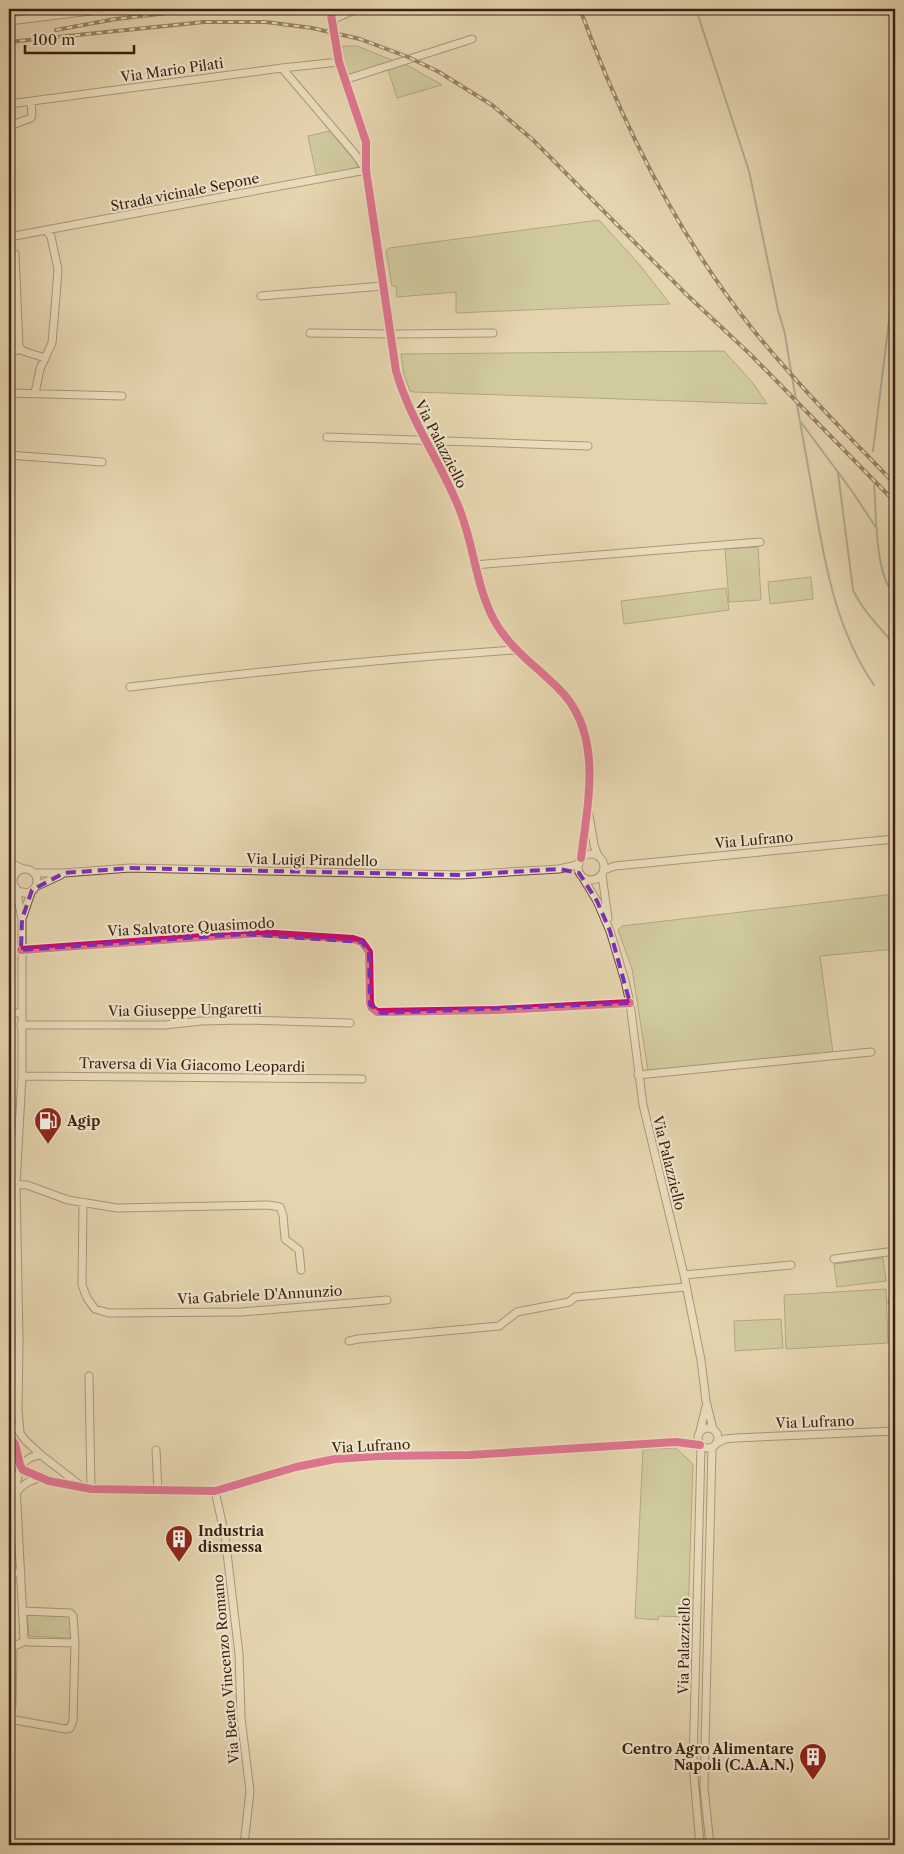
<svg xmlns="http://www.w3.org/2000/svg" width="904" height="1854" viewBox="0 0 904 1854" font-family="'Libre Caslon Text',serif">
	<defs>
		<pattern id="park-tufts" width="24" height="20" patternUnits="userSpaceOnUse" patternTransform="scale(1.25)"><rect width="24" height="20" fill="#b6bd8a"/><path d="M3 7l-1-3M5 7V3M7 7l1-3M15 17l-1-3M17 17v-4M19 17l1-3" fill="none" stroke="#9da276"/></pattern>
	</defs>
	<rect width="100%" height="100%" fill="#e5d5af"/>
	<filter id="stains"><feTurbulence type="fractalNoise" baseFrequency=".004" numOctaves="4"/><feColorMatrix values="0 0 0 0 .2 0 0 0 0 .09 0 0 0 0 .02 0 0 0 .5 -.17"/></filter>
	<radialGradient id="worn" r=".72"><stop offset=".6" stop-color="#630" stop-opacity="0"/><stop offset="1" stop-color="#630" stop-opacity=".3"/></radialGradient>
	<path fill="#b6bd8a" stroke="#786e4e" d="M343 46H357L394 61 347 78 340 52Z
		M405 64 442 85 397 98 388 69Z
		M330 131 356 162 358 168 356 171 317 178 308 136Z
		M599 220 639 264 670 304 456 313V292L397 297 396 286H392L386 251 389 248Z
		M724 351 753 383 767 404 414 392 410 391 404 375 401 354Z
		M758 547 761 600 729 602 725 549Z
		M811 577 813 599 770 604 768 582Z
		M726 588 729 610 624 624 621 601Z
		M895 894V949L820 956 833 1053 648 1071 632 969 618 930 622 926Z
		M883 1258 886 1281 837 1287 834 1264Z
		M886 1289 888 1343 786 1349 784 1295Z
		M781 1319 783 1348 735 1351 734 1321Z
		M676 1448 693 1464 688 1617 659 1616 658 1620 635 1618 643 1449Z"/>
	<path fill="url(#park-tufts)" stroke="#786e4e" d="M27 1613 70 1615 72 1638 29 1636Z
		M17 1651 16 1708 9 1707V1652Z"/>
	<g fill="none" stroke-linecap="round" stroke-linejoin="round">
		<path stroke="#727a72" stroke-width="2" d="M696 9 749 171 778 310 785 334C792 380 801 426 809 472 822 545 831 623 874 685
			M800 421 852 491 877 529
			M873 451 889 321 895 248
			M838 473 853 590C863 611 880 628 895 645
			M874 485C877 516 874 573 895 596"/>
		<defs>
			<path id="minor" d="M330 9 339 62 366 142V170L396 371C410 420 440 461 459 508 474 544 475 584 494 620 509 648 536 666 558 688 604 732 588 802 581 858
				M331 20 357 9
				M9 21 107 9
				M344 80 472 39
				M9 104 282 68 339 62
				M9 126 31 118 32 115 31 102
				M9 237 366 170 355 154 282 68
				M15 254 19 347 23 351 45 358
				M261 296 383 286
				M310 333 394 334 493 333
				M9 353 21 349
				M9 393 122 396
				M35 393 40 369 52 343 56 296 58 269 51 237 47 231
				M327 437 588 446
				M9 455 102 462
				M474 565 760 542
				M130 687C259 671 386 659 515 650
				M589 815 594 845 598 856
				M578 867a13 13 0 1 1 26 0a13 13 0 1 1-26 0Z
				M9 862 23 869
				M13 881a12 12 0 1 1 24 0a12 12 0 1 1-24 0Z
				M604 870 615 866 895 839
				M34 873H64L130 868 460 875 559 869 577 865
				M602 875 608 918
				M583 878 597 901 610 931 625 981 630 1003 643 1105 684 1275 701 1360 706 1401 713 1429
				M35 887 61 875
				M16 888 22 919V1076L16 1184 19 1339 18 1410 20 1432
				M9 897 23 892
				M23 916 32 890
				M21 950 259 933 353 939 362 942 369 952 370 1003 372 1008 377 1012 497 1010 630 1003
				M9 1013H21
				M21 1025H165L201 1021 243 1020 350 1023
				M638 1075 871 1052
				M22 1076 362 1079
				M9 1184 27 1185 68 1200 117 1208 268 1205 280 1207 283 1215 285 1239 299 1250 301 1270
				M83 1203 82 1285 87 1298 95 1309 109 1313 241 1312 387 1300
				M834 1259 895 1251
				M684 1275 791 1265
				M892 1302H895
				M349 1341 358 1339 499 1326 517 1312 569 1302 575 1297 686 1287
				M89 1376 91 1489
				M9 1424 17 1429 25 1440 41 1455 81 1486
				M698 1438a10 10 0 1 1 20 0a10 10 0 1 1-20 0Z
				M700 1431 706 1406
				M9 1436 15 1444 20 1465 23 1470 49 1481 91 1489 215 1491 296 1467 335 1459 380 1456 469 1455 676 1442 700 1445
				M717 1443 725 1439 736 1438 895 1431
				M156 1450 158 1490
				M41 1455C22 1457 19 1468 16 1486L24 1639 27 1642 75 1643
				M215 1491 225 1536 239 1654 241 1718 250 1791 244 1845
				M16 1493C23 1484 29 1481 39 1478
				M9 1573H21
				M9 1646 17 1645 25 1641
				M9 1719 65 1729 70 1728 73 1721 75 1643 73 1616 70 1613 23 1611
				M700 1845 693 1765 701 1447
				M710 1845 704 1788 712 1448"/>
		</defs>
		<use href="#minor" stroke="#654c38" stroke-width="9"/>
		<use href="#minor" stroke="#eee4cb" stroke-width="7"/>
		<defs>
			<path id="rail" d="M580 9C622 124 677 235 754 331 798 385 847 435 895 484
				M196 13 231 9
				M56 30 116 19 202 9
				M9 42 204 22H266L312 28 360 39 408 57 439 72 492 105 533 140 686 294 751 355 895 502"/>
		</defs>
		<use href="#rail" stroke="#3a1f11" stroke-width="4"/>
		<use href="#rail" stroke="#eee4cb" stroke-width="2" stroke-dasharray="5.5" stroke-linecap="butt"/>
		<defs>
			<path id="cycleway" d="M330 9 339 62 366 142V170L396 371C410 420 440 461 459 508 474 544 475 584 494 620 509 648 536 666 558 688 604 732 588 802 581 858
				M21 950 259 933 353 939 362 942 369 952 370 1003 372 1008 377 1012 497 1010 630 1003
				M9 1436 15 1444 20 1465 23 1470 49 1481 91 1489 215 1491 296 1467 335 1459 380 1456 469 1455 676 1442 700 1445"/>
		</defs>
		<use href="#cycleway" stroke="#eee4cb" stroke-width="11"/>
		<use href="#cycleway" stroke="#d6006c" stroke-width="8"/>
	</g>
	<path d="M0 0H904V1854H0ZM130 868 460 875 559 869 579 873 597 901 610 931 630 1003 381 1013 370 1005 369 952 362 942 243 934 21 950 22 919 32 890 64 873Z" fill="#e5d5af" fill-opacity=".55" fill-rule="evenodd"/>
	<path fill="none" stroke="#7b2cbf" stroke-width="4" stroke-dasharray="10 6" stroke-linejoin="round" d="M130 868 460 875 559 869 579 873 597 901 610 931 630 1003 381 1013 370 1005 369 952 362 942 243 934 21 950 22 919 32 890 64 873Z"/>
	<defs>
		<symbol id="fuel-pin" viewBox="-11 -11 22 30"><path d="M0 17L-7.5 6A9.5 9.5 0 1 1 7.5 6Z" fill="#8f2418" stroke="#eee4cb"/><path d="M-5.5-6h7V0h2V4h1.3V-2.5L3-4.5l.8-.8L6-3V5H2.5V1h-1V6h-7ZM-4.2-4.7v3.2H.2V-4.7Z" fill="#fff"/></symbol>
		<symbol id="building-pin" viewBox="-11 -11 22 30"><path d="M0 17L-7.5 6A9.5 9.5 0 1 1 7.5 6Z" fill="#8f2418" stroke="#eee4cb"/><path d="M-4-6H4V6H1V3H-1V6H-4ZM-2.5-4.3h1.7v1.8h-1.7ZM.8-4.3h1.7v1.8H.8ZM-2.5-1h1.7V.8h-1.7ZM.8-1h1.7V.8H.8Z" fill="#fff"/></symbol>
	</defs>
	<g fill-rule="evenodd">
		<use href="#fuel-pin" x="32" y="1105" width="32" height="43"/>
		<use href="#building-pin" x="163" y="1523" width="32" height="43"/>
		<use href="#building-pin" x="797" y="1741" width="32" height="43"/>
	</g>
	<g text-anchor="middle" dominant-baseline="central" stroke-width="4.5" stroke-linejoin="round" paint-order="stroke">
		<g font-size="14" fill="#3a1f11" stroke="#eee4cb">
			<text transform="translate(172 70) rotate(-8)">Via Mario Pilati</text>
			<text transform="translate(185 192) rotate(-11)">Strada vicinale Sepone</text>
			<text transform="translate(441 444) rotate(63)">Via Palazziello</text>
			<text transform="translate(754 840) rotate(-5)">Via Lufrano</text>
			<text transform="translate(312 860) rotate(1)">Via Luigi Pirandello</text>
			<text transform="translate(191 927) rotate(-3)">Via Salvatore Quasimodo</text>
			<text transform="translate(185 1010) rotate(-1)">Via Giuseppe Ungaretti</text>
			<text transform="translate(192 1065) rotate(1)">Traversa di Via Giacomo Leopardi</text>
			<text transform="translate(669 1163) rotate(76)">Via Palazziello</text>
			<text transform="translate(260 1295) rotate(-3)">Via Gabriele D'Annunzio</text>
			<text transform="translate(815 1422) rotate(-2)">Via Lufrano</text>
			<text transform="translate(371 1446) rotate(-3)">Via Lufrano</text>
			<text transform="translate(684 1646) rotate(-89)">Via Palazziello</text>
			<text transform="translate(226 1669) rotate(-95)">Via Beato Vincenzo Romano</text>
		</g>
		<g font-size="14" font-weight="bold" fill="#3a1f11" stroke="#eee4cb" text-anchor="start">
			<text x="67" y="1121">Agip</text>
			<text x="198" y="1531">Industria<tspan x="198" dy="16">dismessa</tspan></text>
			<text x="794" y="1749" text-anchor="end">Centro Agro Alimentare<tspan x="794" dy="16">Napoli (C.A.A.N.)</tspan></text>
		</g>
	</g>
	<rect width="904" height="1854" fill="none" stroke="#e5d5af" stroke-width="30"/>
	<rect x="10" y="10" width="884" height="1834" fill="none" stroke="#3a1f11" stroke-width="2.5"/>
	<rect x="15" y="15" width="874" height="1824" fill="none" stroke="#3a1f11"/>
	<path d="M25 45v8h109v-8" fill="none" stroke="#3a1f11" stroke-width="2.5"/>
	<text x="32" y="45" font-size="15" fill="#3a1f11" stroke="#eee4cb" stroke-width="4" paint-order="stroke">100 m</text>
	<rect width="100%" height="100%" filter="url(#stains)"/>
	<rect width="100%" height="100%" fill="url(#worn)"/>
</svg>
